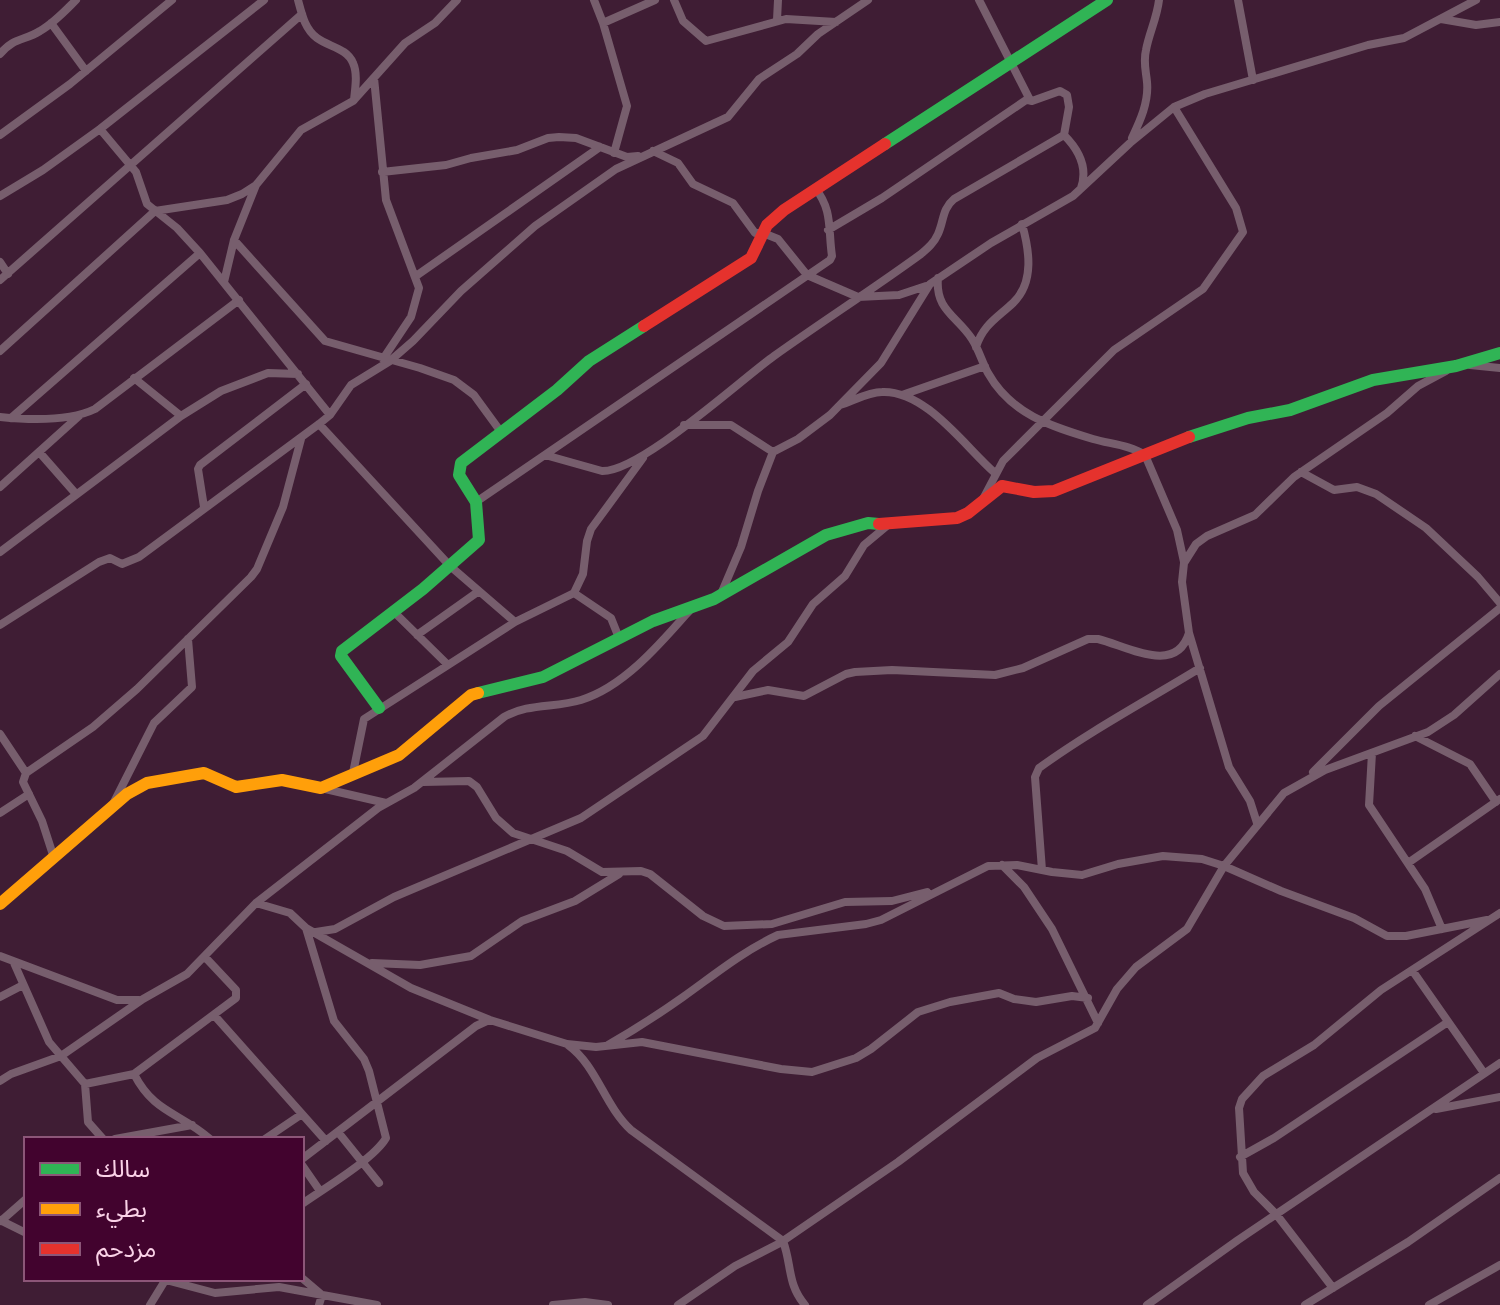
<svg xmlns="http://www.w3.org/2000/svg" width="1500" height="1305" viewBox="0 0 1500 1305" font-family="'Source Sans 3','Noto Sans Arabic',sans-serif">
	<rect width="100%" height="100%" fill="#3f1d34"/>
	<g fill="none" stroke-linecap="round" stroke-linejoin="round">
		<path stroke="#775e6d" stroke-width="8" d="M298 0C302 15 305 29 317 38 329 47 347 48 353 63 358 74 355 89 354 100
			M594 0 603 23 627 106 614 153
			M674 0 683 21 706 41 786 19 836 22
			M979 0 1029 98
			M1238 0 1253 80
			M1441 19 1476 25 1500 22
			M777 20 778 0
			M51 23 86 71
			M603 23 655 0
			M0 54C14 37 24 41 40 31 54 23 65 11 76 0
			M374 78 386 200 419 288 411 317 383 359
			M100 129 136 172 147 204 177 228 200 253 330 415
			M0 135 70 84 172 0
			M1064 135C1079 150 1088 168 1081 188
			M1132 138C1140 121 1149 102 1147 82 1146 71 1143 62 1146 50 1149 33 1157 18 1159 0
			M653 151 678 163 693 184 733 203 755 233H763L778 239 807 275 858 297 899 295 926 286
			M382 172 446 165 471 158 517 150 548 138 559 137 576 138 627 157 638 156
			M0 196 43 170 100 129 264 0
			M828 230 882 198 1029 98 1028 100 1032 101 1060 91 1067 95 1069 107 1064 135
			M234 240 325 341 420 368 454 380 474 395 501 432
			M0 262 8 274
			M416 276 600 147
			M938 278C935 310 957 316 972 339 979 350 982 362 988 373 1011 414 1050 426 1093 439 1110 444 1130 445 1145 455L1177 530 1184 562
			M0 280 302 14
			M224 282 234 240 256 185
			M976 347C983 325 997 318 1013 303 1035 282 1029 249 1022 224
			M0 351 155 211 227 200 242 194 256 185 301 130 353 101 405 43 435 23 457 0
			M1470 365 1500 368
			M134 378 181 416
			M902 395 985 366
			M840 405C853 401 868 392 882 392 926 390 965 447 995 473
			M0 417C29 420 68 422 95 409L239 300
			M11 418 200 253
			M319 424 450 566 515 622
			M684 425H731L773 452
			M40 453 76 494
			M545 455 602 471C640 472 738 382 774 356 823 321 873 289 921 254 928 248 934 243 938 234 944 221 942 209 954 199L1064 135
			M1301 472 1334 490 1357 487 1376 494 1426 528 1478 577 1500 603
			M0 487 80 415
			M984 497 1003 461 1114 350 1203 289 1243 232 1236 208 1174 107
			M476 502 830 260 832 256C828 230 833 210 815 188
			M204 507 198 469 200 465 306 384
			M0 552 181 416 221 391 268 373 298 374
			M574 593 611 618 619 638
			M721 594 741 547 758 491 773 452 798 439 830 415 881 363 930 284 991 243 1073 196 1130 143 1174 107 1205 94 1368 45 1404 38 1476 0
			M393 611 448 665
			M0 625 99 562 110 558 122 564 139 557 319 424 330 415 351 385 390 361 413 341 461 291 535 226 616 169 728 117 759 79 797 54 818 34 868 0
			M417 635 479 591
			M735 697 768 690 804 696 846 674 855 672 892 670 995 675 1023 668 1088 639H1098C1127 646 1176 676 1189 633
			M0 734 26 773 23 782 42 821 54 858
			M1415 736 1470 764 1496 802
			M1372 753 1369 805 1425 889 1442 929
			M1313 772 1379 706 1500 608
			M26 773 93 727 137 689 251 577 257 569 283 507 301 439
			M353 773 364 719 515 622 574 593 583 574 587 541 591 529 643 458
			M423 782 469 781 477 787 496 818 513 833 567 851 602 872 641 871 650 874 703 916 724 926 772 924 845 902 892 901 927 892
			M321 788 386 803
			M114 802 154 723 192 687 188 639
			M0 813 29 794
			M1257 823 1250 801 1229 767 1189 633 1182 582 1184 563 1196 544 1207 536 1255 515 1294 477 1387 413 1418 386 1446 371
			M1408 863 1500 799
			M1002 865 1024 887 1052 929 1098 1023
			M1042 870 1035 777 1039 768C1090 731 1146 701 1200 668
			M256 903 290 913 306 928 411 988 490 1020 567 1044 596 1047 642 1042 781 1069 812 1072 856 1058 871 1049 918 1012 950 1002 999 993 1014 999 1036 1002 1072 996 1088 998
			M316 932 335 929 394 897 581 818 703 736 753 671 788 642 813 604 845 576 864 545 888 525
			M0 956 117 1000H139
			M14 963 49 1042 85 1084 88 1122 103 1139
			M372 963 420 965 471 956 522 921 575 901 619 874
			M1412 970 1484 1073
			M0 997 23 985
			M214 1015 326 1141
			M568 1045C597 1066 604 1105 631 1130L783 1241C792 1265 787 1284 805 1305
			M608 1045C634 1030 659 1014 683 997 714 975 743 951 778 935L866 924 881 920 988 866 1017 865 1052 872 1082 875 1118 864 1163 856 1202 859 1224 866 1281 891 1354 918 1387 936H1406L1487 920
			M134 1074C154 1113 179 1112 210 1139
			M0 1081 11 1074 61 1056 143 999 187 974 256 903 378 808 414 788 504 717C528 703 555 708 581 700 624 687 661 643 690 610
			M85 1084 134 1074 236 998V990L205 957
			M1436 1109 1500 1097
			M338 1132 379 1183
			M115 1139 192 1125
			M265 1139 302 1114
			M1240 1157 1274 1138 1448 1022
			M302 1159 476 1026 489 1020
			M302 1165 320 1191
			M302 1204C323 1189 374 1159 386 1138L369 1071 364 1059 334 1021 306 928
			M0 1220 26 1233
			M1 1221 26 1199
			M302 1278 322 1295 319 1305
			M162 1279 215 1293 279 1287 377 1305
			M1333 1288 1276 1214 1254 1192 1243 1173 1239 1108 1242 1099 1263 1076 1314 1045 1381 990 1500 913
			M150 1305 166 1279
			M553 1305 585 1302 608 1305
			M678 1305 735 1266 780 1243 898 1162 1037 1058 1095 1028 1117 989 1136 967 1187 929 1224 866 1284 793 1325 770 1428 732 1454 715 1500 674
			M1147 1305 1238 1240 1500 1063
			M1305 1305 1408 1242 1500 1178
			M1429 1305 1500 1265"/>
		<path stroke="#30b455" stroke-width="12" d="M885 144 1107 0
			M1189 437 1248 418 1290 410 1373 380 1456 366 1500 353
			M478 693 543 677 653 621 714 599 826 535 868 523 879 524
			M379 708 341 656 342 651 423 589 479 540 476 502 459 475 461 463 557 390 589 361 644 326"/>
		<path stroke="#ff9f0a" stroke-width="12" d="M0 904 127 794 147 783 204 773 236 787 282 780 321 788 399 755 471 695 478 693"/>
		<path stroke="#e5322d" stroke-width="12" d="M644 326 751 258 767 225 784 210 885 144
			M879 524 957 518 968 513 1002 486 1034 492 1054 491 1189 437"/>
	</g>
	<rect x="24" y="1137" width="280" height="144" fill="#42032e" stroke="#8c5678" stroke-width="2"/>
	<rect x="40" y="1163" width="40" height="12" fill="#30b455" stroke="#8c5678" stroke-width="2"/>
	<text x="96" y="1177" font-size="24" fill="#fad2e7">سالك</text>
	<rect x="40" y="1203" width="40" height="12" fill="#ff9f0a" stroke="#8c5678" stroke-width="2"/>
	<text x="96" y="1217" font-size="24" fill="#fad2e7">بطيء</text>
	<rect x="40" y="1243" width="40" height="12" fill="#e5322d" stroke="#8c5678" stroke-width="2"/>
	<text x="96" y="1257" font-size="24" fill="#fad2e7">مزدحم</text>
</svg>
